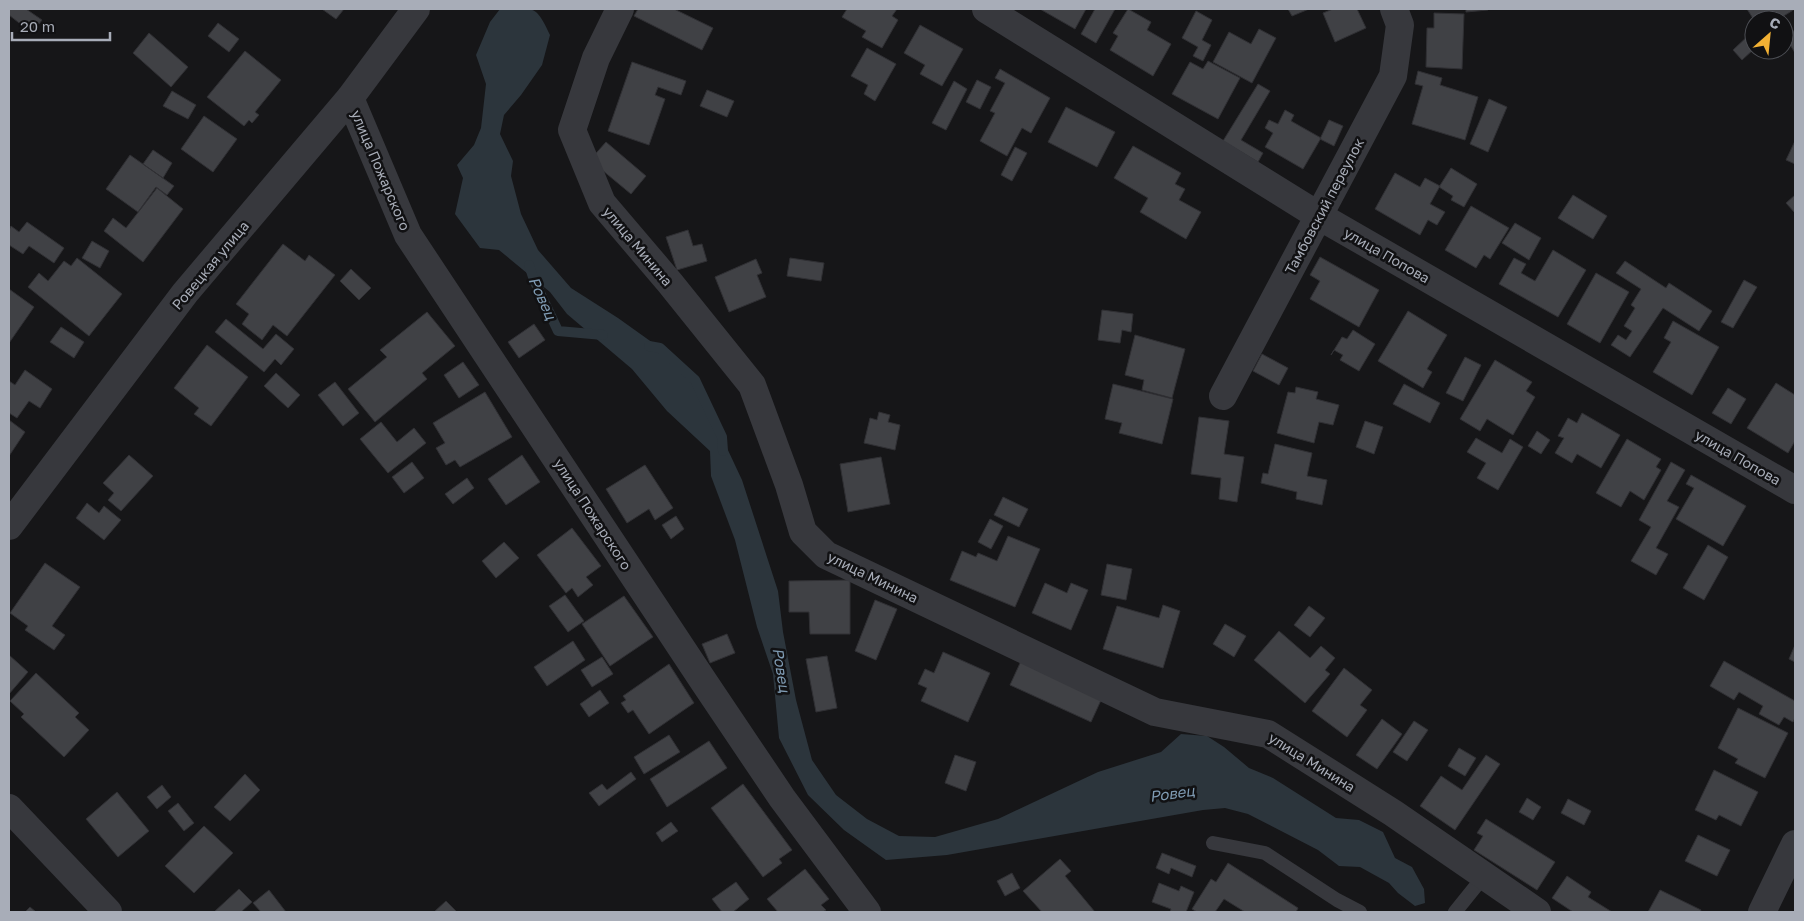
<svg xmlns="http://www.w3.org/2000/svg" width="1804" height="921" viewBox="0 0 1804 921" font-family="'Golos Text',sans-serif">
	<rect width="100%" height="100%" fill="#161618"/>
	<path fill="#2c353c" d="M500 9C533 9 535 2 550 35L542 65 521 95 504 115 500 134 513 161 511 176 521 214 538 250 571 288 618 318 660 348 695 380 742 480 778 591 783 632 796 700 812 760 836 795 867 819 899 836 935 837 998 819 1098 772 1161 752 1181 734 1207 736 1224 747 1249 768 1273 778 1336 818 1359 820 1383 832 1395 858 1412 867 1424 889 1425 903 1415 906 1398 893 1389 883 1360 867 1339 866 1318 850 1248 814 1225 808 1203 810 947 855 886 860 844 830 808 795 779 738 773 674 757 627 735 540 711 476 710 451 667 411 632 369 567 314 550 292 499 250 480 248 455 214 463 178 457 165 474 145 481 128 486 84 476 55 490 22Z"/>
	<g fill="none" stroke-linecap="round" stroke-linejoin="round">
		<path stroke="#2c353c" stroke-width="10" d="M529 265 534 280 558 331 603 335
			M649 346 660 348 695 380 722 437 723 451"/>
	</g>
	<path fill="#404145" stroke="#303034" d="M9 9H26L42 20 32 33 9 15Z
		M322 9H344L336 19Z
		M638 9H674L713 28 702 50 634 16Z
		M847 9H897L892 16 898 20 882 48 862 37 866 31 842 17Z
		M1040 9H1086L1075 29Z
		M1095 9H1115L1096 43 1081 34Z
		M1128 9 1151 22 1147 30 1171 44 1153 76 1110 50 1118 36 1113 33Z
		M1288 9H1309L1292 16Z
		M1333 9H1357L1366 28 1335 42 1323 13Z
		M1466 9H1488V10L1466 12Z
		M1747 9H1795L1777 20H1754Z
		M1196 11 1212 20 1202 40 1211 45 1203 61 1193 56 1198 47 1182 38Z
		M1434 13 1464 14 1462 69 1426 67 1427 28H1434Z
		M218 23 239 39 229 52 208 36Z
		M920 25 963 49 942 86 920 74 925 65 904 53Z
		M1259 29 1276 38 1252 83 1213 62 1229 32 1251 44Z
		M1795 30V53L1785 36Z
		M149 33 188 67 171 87 133 53Z
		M1750 34 1754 39V49L1742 60 1733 50Z
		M867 48 896 64 875 101 864 94 868 85 851 76Z
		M245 51 281 80 255 112 259 115 252 123 249 120 244 126 207 97Z
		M1208 61 1240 78 1218 119 1172 94 1190 62 1203 69Z
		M632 62 686 81 681 95 658 87 655 95 665 99 649 145 608 131Z
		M1000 69 1050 98 1031 133 1022 128 1007 156 980 141 995 113 990 111 1005 83 995 78Z
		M1418 71 1442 78 1440 85 1478 97 1465 140 1412 124 1423 86 1415 84Z
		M977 80 991 87 980 109 966 102Z
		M954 81 967 89 946 130 932 123Z
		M1258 84 1270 91 1241 140 1263 153 1258 162 1223 141Z
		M707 90 734 101 727 117 700 106Z
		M172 91 196 105 188 119 163 106Z
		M1489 99 1507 107 1488 152 1470 144Z
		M1066 107 1115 132 1097 167 1048 142Z
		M1285 110 1294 115 1291 121 1321 138 1303 169 1265 147 1273 133 1265 128 1269 120 1278 124Z
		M204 116 237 139 213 172 181 149Z
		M1329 120 1343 126 1334 146 1320 139Z
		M1795 141V164L1786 160Z
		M606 142 646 176 631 194 590 160Z
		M1133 146 1181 173 1175 184 1185 189 1179 200 1201 212 1186 239 1140 212 1148 198 1114 178Z
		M1015 147 1027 153 1012 181 1001 175Z
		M153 150 172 163 163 178 143 164Z
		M130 155 174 186 167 195 156 187 138 212 106 189Z
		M1451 168 1477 184 1464 207 1451 200 1453 196 1439 187Z
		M1395 173 1420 187 1425 178 1440 186 1430 204 1445 212 1437 225 1428 220 1420 235 1375 209Z
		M157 188 183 209 143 262 104 231 113 218 126 228Z
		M1573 195 1607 216 1593 239 1558 218Z
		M1795 195V213L1786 203Z
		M1471 206 1509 228 1490 259 1484 255 1476 268 1445 250Z
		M27 222 64 248 54 263 29 246 23 254 9 245V230L11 226 19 232Z
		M1515 223 1541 238 1529 260 1502 243Z
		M688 230 693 246 702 244 707 261 677 270 666 237Z
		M92 241 109 251 100 268 82 258Z
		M283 244 305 261 309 255 335 275 287 336 273 325 262 340 242 324 249 314 236 304Z
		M1553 250 1586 270 1558 317 1499 284 1514 258 1526 264 1521 273 1535 281Z
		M1320 257 1379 290 1359 327 1310 299 1320 281 1310 275Z
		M77 258 122 294 89 336 28 287 39 273 48 281 64 261 71 266Z
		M790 258 824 263 821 281 787 276Z
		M756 259 762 273 757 275 766 297 729 312 715 277Z
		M1625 261 1666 288 1669 283 1712 311 1699 331 1663 308 1630 357 1611 345 1618 335 1626 340 1632 331 1624 326 1635 308 1631 305 1641 289 1616 273Z
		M351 269 371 288 359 300 340 281Z
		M1596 273 1629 292 1600 343 1567 324Z
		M1744 280 1757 287 1733 328 1721 322Z
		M9 289 34 307 9 343Z
		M1102 310 1133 314 1131 332 1122 330 1120 343 1098 340Z
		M1408 311 1447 335 1427 369 1432 372 1423 388 1378 361Z
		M427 312 455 346 422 373 427 379 375 422 348 389 387 357 380 350Z
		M226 319 263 349 276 334 294 349 281 365 275 359 264 372 215 332Z
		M1673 321 1719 347 1692 395 1653 372 1671 342 1664 338Z
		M534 324 545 340 519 358 508 342Z
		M61 327 84 342 74 358 50 342Z
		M1353 330 1375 344 1359 371 1340 360 1343 355 1334 350 1331 355 1342 337 1347 339Z
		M1135 335 1185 349 1172 398 1142 390 1144 380 1125 375Z
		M207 345 248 377 211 426 194 414 199 408 174 388Z
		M1262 354 1288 368 1279 385 1253 371Z
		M1465 357 1481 365 1463 401 1446 393Z
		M1495 360 1532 382 1526 391 1535 397 1513 435 1487 419 1480 431 1460 419Z
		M463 362 479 385 459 398 444 375Z
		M25 370 52 389 40 408 29 401 17 418 9 413V381L15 385Z
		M276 373 300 395 288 408 264 386Z
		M335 382 359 413 343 426 318 395Z
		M1776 383 1795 395V441L1788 453 1747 428Z
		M1113 384 1173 399 1162 444 1119 433 1122 423 1105 419Z
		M1404 384 1440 403 1430 423 1393 404Z
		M1296 387 1318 392 1316 399 1339 405 1333 425 1319 422 1314 443 1277 433 1288 392 1295 393Z
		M1728 388 1746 399 1731 424 1712 413Z
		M485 392 512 437 460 467 455 460 446 465 436 448 445 443 433 423Z
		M879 412 890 415 888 422 900 425 895 450 864 443 870 418 877 420Z
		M1582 413 1620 435 1601 468 1577 454 1572 463 1555 453 1564 438 1558 436 1568 418 1577 423Z
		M1199 417 1229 421 1224 454 1244 457 1237 502 1219 499 1221 478 1191 474Z
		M9 420 25 432 9 456Z
		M1365 421 1383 427 1374 454 1356 447Z
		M381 422 397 442 414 428 426 443 388 473 360 439Z
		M1537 431 1550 440 1541 454 1528 446Z
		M1476 438 1502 453 1510 439 1523 447 1498 490 1477 478 1486 463 1467 452Z
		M1627 439 1661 459 1656 467 1661 470 1644 500 1630 491 1621 507 1596 493Z
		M1275 444 1312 453 1307 476 1327 480 1322 505 1296 499 1297 492 1261 483 1263 473 1268 474Z
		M129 455 153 476 121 511 108 500 114 493 103 483Z
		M522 455 540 482 506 505 488 479Z
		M881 457 890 504 848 512 840 464Z
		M412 462 424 478 404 493 392 477Z
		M1671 462 1685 470 1667 501 1679 507 1656 548 1668 554 1656 575 1631 561 1651 527 1639 520Z
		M645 465 673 508 655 520 649 509 627 523 606 489Z
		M1691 475 1746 506 1723 546 1676 519 1694 488 1686 484Z
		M467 478 474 488 453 504 445 494Z
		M1003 497 1028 509 1019 527 994 515Z
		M87 503 99 513 104 506 121 520 104 540 76 518Z
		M676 516 684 529 671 539 662 525Z
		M990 519 1003 526 991 549 978 542Z
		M572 528 601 566 586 577 593 585 578 597 572 588 566 593 537 555Z
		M1008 536 1040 549 1015 607 950 580 962 551 976 557 978 553 997 561Z
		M504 542 519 558 496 578 482 561Z
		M1708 545 1728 557 1704 600 1683 588Z
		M45 563 80 587 52 626 65 635 54 650 25 630 28 626 10 613Z
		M1107 564 1132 569 1126 600 1101 595Z
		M850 580V634H810L809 612H789V581Z
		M1045 583 1067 593 1071 583 1088 590 1071 630 1032 613Z
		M565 595 584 621 568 632 549 606Z
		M624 596 653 637 610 666 582 624Z
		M875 600 897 609 876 660 855 651Z
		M1163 605 1180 611 1163 668 1103 649 1117 606 1159 618Z
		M1309 606 1325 618 1310 637 1294 625Z
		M1225 624 1246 636 1234 657 1213 644Z
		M1279 631 1310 658 1321 646 1335 658 1325 670 1330 674 1305 703 1254 660Z
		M727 634 735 653 710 663 702 644Z
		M573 641 585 660 547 686 534 667Z
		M1795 645V662L1789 659Z
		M943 652 990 673 968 722 921 701 927 688 918 684 925 669 934 673Z
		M9 655 28 672 9 694Z
		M827 656 837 708 816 712 806 659Z
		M602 657 613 674 592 687 581 670Z
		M1021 661 1102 698 1091 722 1010 685Z
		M1724 661 1795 701V718L1793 722 1784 717 1779 725 1759 714 1763 706 1739 692 1734 700 1710 686Z
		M669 664 694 703 649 734 633 710 628 713 621 703 626 700 623 696Z
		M1344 668 1372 690 1360 705 1367 710 1347 737 1312 711Z
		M36 673 79 713 75 717 89 730 64 757 21 717 24 714 10 701Z
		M600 690 609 703 589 717 580 704Z
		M1738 708 1788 733 1765 778 1735 763 1738 759 1718 748Z
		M1382 719 1402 734 1377 769 1356 755Z
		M1414 721 1428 730 1407 761 1393 752Z
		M669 735 680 752 644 774 634 757Z
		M709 741 727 768 667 807 650 779Z
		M1459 748 1476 758 1465 776 1448 766Z
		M955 755 976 762 966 791 945 783Z
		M1486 755 1500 764 1455 830 1420 806 1441 776 1462 790Z
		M1714 770 1758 792 1741 826 1719 815 1716 820 1695 810Z
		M631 772 636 779 599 806 589 793 602 784 607 790Z
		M245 774 260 790 230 821 214 807Z
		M743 784 792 850 779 859 782 863 763 877 711 808Z
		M162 785 171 797 157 809 147 797Z
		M117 792 149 831 118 857 86 819Z
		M1527 798 1541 807 1533 820 1519 812Z
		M1568 799 1591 811 1584 825 1561 813Z
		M178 803 194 823 184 831 168 811Z
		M1486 819 1555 862 1537 890 1474 850 1483 836 1477 833Z
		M671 822 678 831 662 842 656 833Z
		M204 826 233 853 194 893 165 866Z
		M1698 835 1730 850 1717 876 1685 861Z
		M1162 853 1196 866 1192 877 1171 868 1169 874 1156 868Z
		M1060 859 1071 871 1065 876 1095 912H1042L1023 891Z
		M1228 863 1298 908 1296 912H1245L1224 899 1215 912H1197L1192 909 1211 879 1216 882Z
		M805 869 829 899 821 905 826 910 823 912H778L767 899Z
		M1012 873 1020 888 1005 896 997 881Z
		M1567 876 1591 892 1588 897 1612 912H1573L1552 898Z
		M736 882 749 899 733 912H722L712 899Z
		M1159 883 1179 891 1181 886 1194 892 1186 912H1170L1171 909 1152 902Z
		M239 889 252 902 241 912H214Z
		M269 890 286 912H261L253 903Z
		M1660 890 1701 910 1700 912H1648Z
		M446 901 457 912H434Z
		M30 907 36 912H25Z"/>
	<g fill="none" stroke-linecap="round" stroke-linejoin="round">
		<path stroke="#37383d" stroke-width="14" d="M1213 843 1265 853 1337 900 1360 912
			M1455 912 1484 876"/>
		<path stroke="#37383d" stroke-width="28" d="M620 9 596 58 572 130 602 203 670 283 752 385 789 485 803 532 826 555 1155 712 1268 734 1393 813 1537 912
			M986 9 1319 216 1795 490
			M350 98 408 235 704 682 782 798 867 912
			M1223 396 1393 76 1400 25 1394 9
			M9 526 185 293 350 98 416 9
			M9 808 108 912
			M1762 912 1795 844"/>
	</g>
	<g text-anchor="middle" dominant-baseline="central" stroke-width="5" stroke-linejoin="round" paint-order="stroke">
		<g font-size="14" fill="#a8adb8" stroke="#111113">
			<text transform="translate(381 170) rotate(67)">улица Пожарского</text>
			<text transform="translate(1324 206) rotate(-62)">Тамбовский переулок</text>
			<text transform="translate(638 246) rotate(50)">улица Минина</text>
			<text transform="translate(1387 255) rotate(30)">улица Попова</text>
			<text transform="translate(210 265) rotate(-50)">Ровецкая улица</text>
			<text transform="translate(1738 457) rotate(30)">улица Попова</text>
			<text transform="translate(593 514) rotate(57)">улица Пожарского</text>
			<text transform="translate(873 577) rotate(26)">улица Минина</text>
			<text transform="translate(1312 762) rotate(32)">улица Минина</text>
		</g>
		<g font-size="15" font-style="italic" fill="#7f9bb3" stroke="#111113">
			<text transform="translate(543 298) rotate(66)">Ровец</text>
			<text transform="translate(782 670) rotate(81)">Ровец</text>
			<text transform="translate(1172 793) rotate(-8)">Ровец</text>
		</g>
	</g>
	<rect width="1804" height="921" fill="none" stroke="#a8adb8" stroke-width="20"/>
	<g transform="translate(1769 35) rotate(27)"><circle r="24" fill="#111113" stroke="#4d4f55"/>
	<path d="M0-4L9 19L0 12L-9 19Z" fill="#f2b134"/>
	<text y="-8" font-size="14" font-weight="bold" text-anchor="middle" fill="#a8adb8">С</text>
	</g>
	<path d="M12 32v8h98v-8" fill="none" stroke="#a8adb8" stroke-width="2.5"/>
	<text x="20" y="32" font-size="15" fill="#a8adb8" stroke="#111113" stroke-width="4" paint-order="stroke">20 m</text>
</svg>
